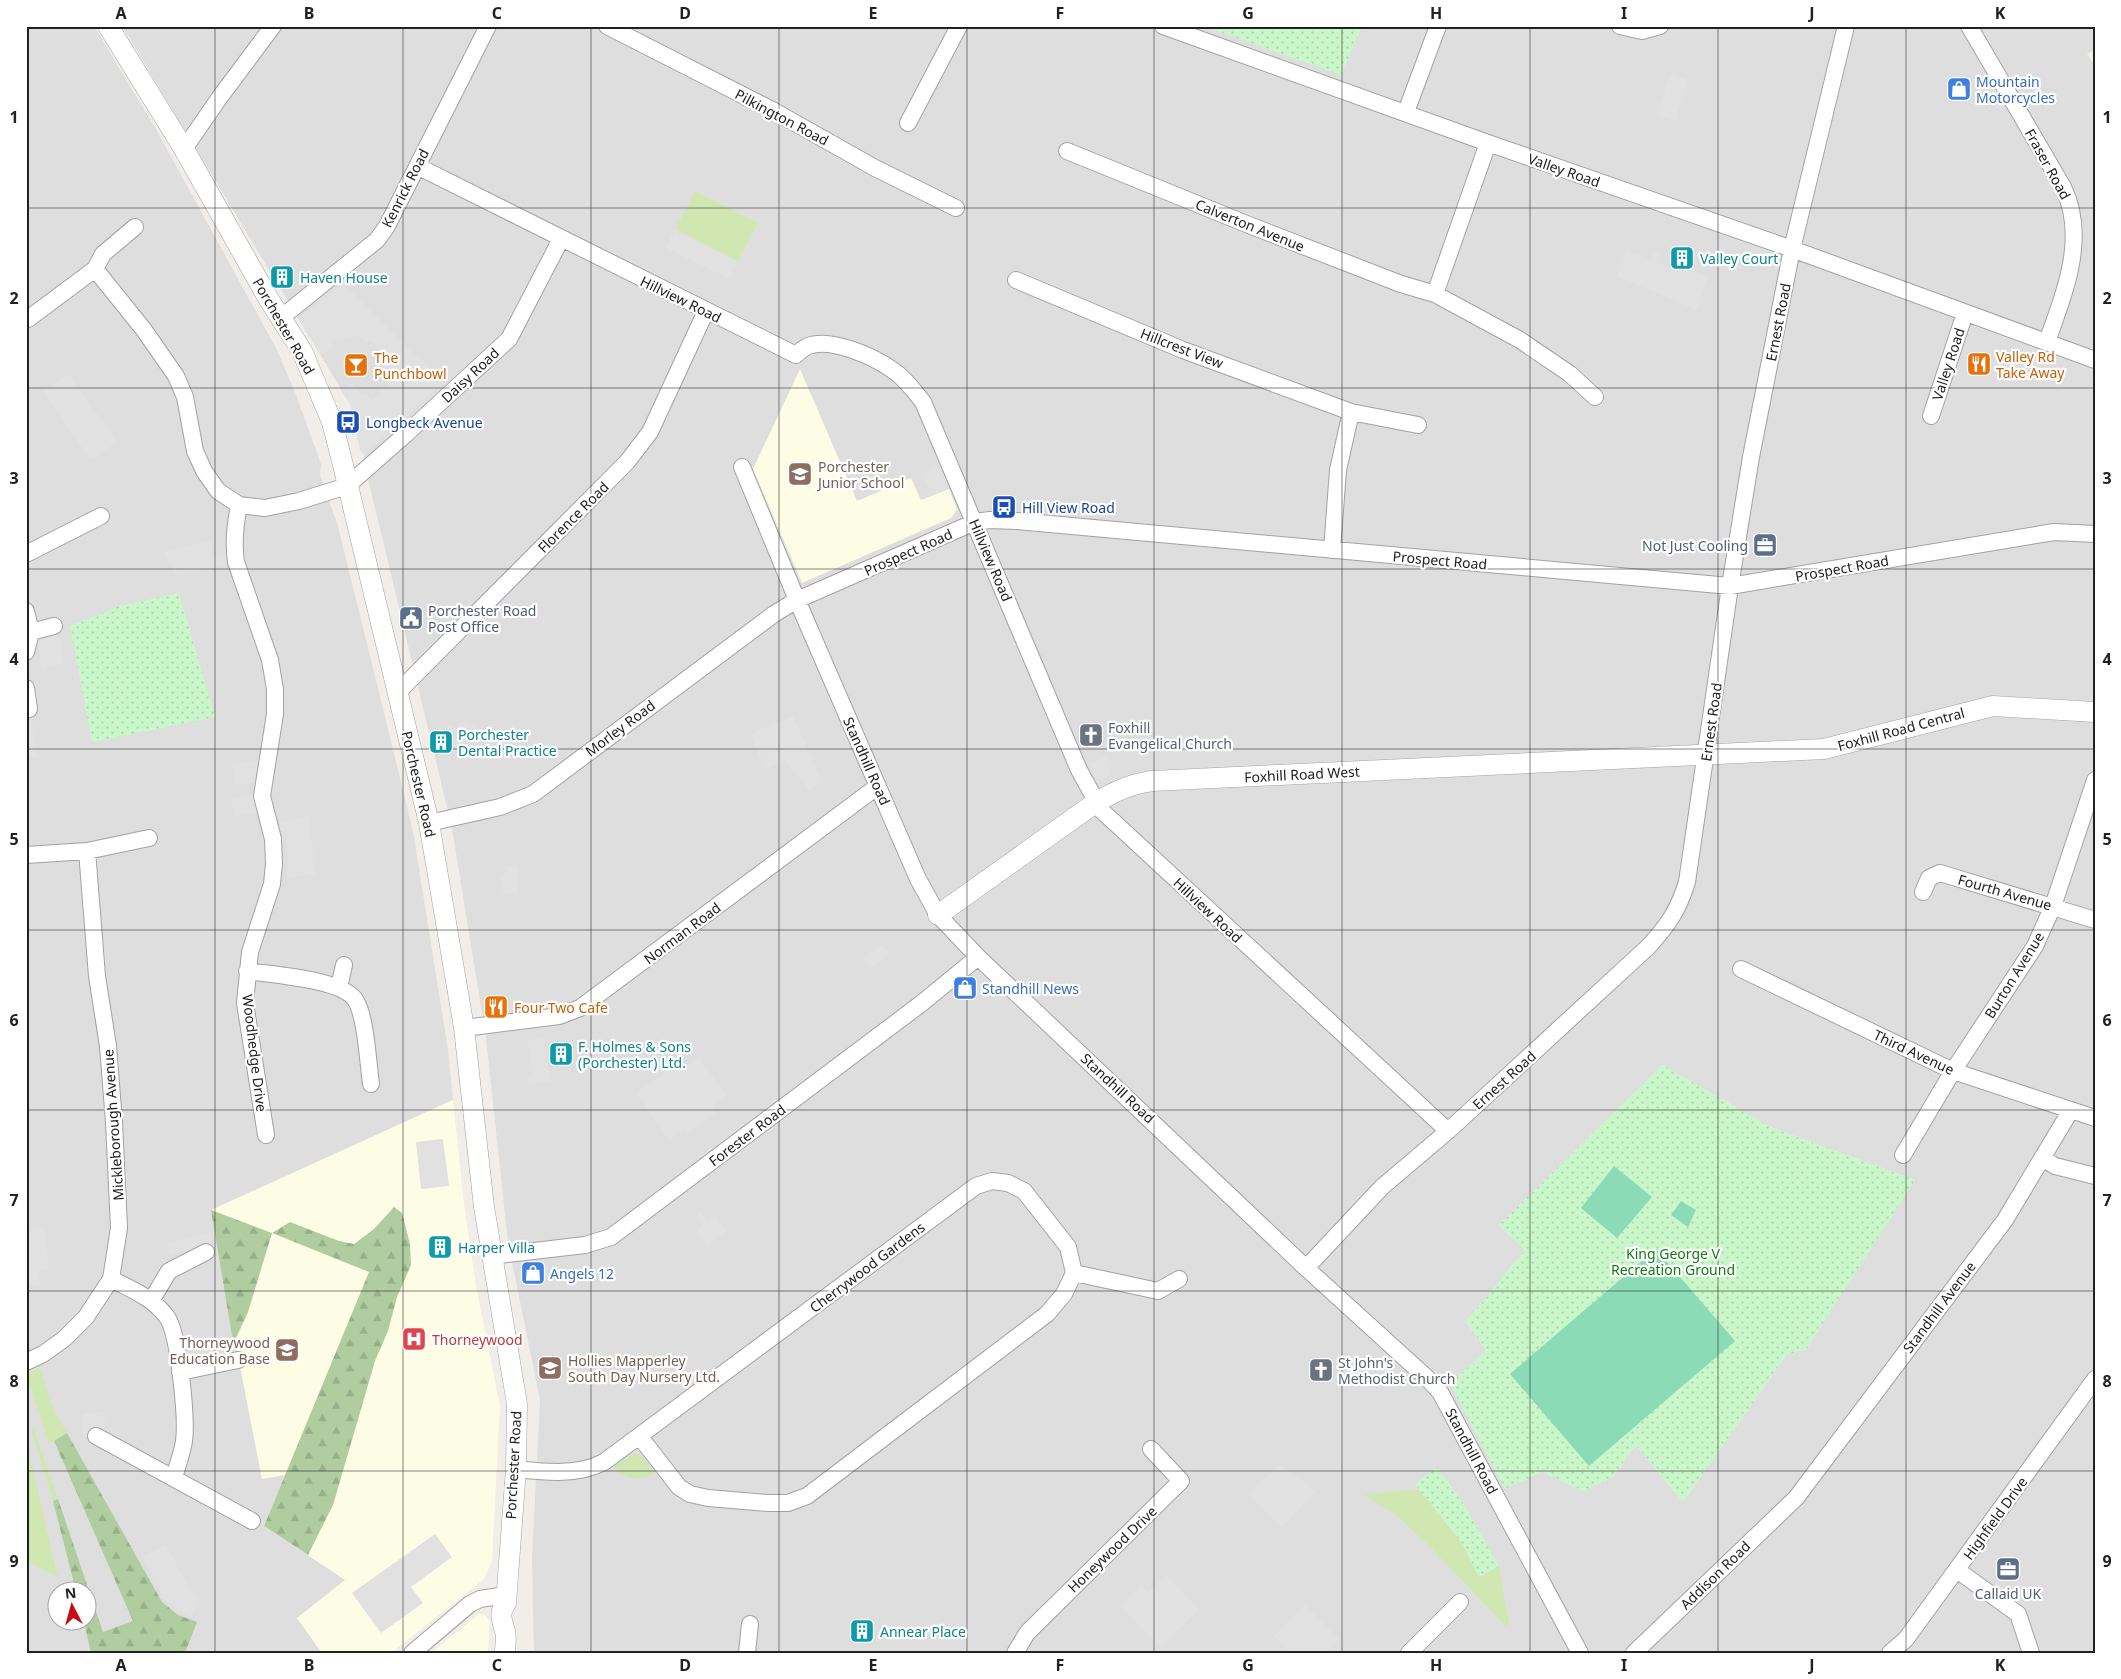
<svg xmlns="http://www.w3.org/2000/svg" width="2121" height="1679" viewBox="0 0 2121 1679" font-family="'Noto Sans',sans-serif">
	<defs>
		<pattern id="forest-firs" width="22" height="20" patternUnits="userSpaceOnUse" patternTransform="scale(1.25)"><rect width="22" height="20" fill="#b0cda0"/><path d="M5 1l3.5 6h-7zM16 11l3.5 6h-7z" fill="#97b08a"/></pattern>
		<pattern id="park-dots" width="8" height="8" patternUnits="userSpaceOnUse" patternTransform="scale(1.25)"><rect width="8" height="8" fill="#c9f7ca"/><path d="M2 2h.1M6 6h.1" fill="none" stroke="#acd3ad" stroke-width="1.8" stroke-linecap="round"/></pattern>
	</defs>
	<rect width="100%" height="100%" fill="#f1ede8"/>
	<path fill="#dfdede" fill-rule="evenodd" d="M26 26H94L157 131 277 350 295 392 321 464 320 475 338 526 413 831 448 1050 453 1100 211 1211 232 1336 235 1340 262 1479 286 1474 264 1526 346 1580 297 1618 322 1653H26ZM58 1592H88V1622H58Z
		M122 26H1203L1341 74 1362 26H2095V49L2087 54 2095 66V1653H534L532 1557 540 1400 508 1242 486 1038 452 828 369 483 364 455 360 450 350 404ZM1663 1065 1770 1127 1915 1180 1787 1354 1683 1502 1636 1445 1613 1477 1583 1491 1543 1472 1450 1384 1487 1350 1466 1322 1525 1250 1499 1225Z"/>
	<path fill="#fdfce5" d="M800 369 857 501 911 478 921 500 949 489 957 509 951 518 802 583 753 469Z
		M453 1100 464 1204 476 1286 500 1406 492 1562 483 1580 391 1653H322L297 1618 345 1580 264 1526 285 1475 262 1479 235 1340 248 1312 272 1233 211 1210Z
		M479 1614H484L490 1621 488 1653H431Z"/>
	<path fill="#d0e7b2" d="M695 191 758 223 738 261 675 229Z
		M40 1367 51 1404 67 1433 49 1444 26 1375Z
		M33 1426 58 1499 53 1501 32 1433Z
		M26 1436 29 1452 58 1577 26 1561Z
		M632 1454H640L655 1473C639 1482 625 1480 613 1466Z
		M1419 1490 1462 1543 1479 1577 1499 1566 1509 1623 1507 1627 1428 1545 1395 1514 1364 1495 1392 1491Z"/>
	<path fill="url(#forest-firs)" d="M394 1207 402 1213 410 1244 411 1265 397 1297 388 1331 375 1361 333 1505 308 1555 264 1526 369 1272 272 1233 248 1312 235 1340 232 1336 211 1210 272 1233 290 1222 339 1241 354 1244 374 1229Z
		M67 1433 162 1602 178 1615 197 1622 185 1653H91L84 1622H88V1592L76 1591 53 1501 58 1499 103 1632 133 1621 54 1441Z"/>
	<path fill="url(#park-dots)" d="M1203 26H1362L1341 75Z
		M179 593 215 717 92 742 70 626 120 606Z
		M1663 1065 1770 1127 1915 1180 1806 1350 1787 1354 1683 1502 1636 1445 1613 1477 1583 1491 1543 1472 1505 1489 1450 1384 1487 1350 1466 1322 1525 1250 1499 1225Z
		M1437 1467 1462 1501 1499 1566 1479 1577 1462 1543 1415 1484Z"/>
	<path fill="#8cdbb7" d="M1614 1166 1652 1197 1617 1238 1581 1208Z
		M1681 1201 1696 1210 1688 1227 1671 1215Z
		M1656 1249 1735 1341 1589 1466 1510 1374Z"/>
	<path fill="#e1e1e1" d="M1671 74 1689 80 1675 121 1656 115Z
		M674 231 738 262 730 279 666 248Z
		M1626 250 1650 259 1653 252 1660 254 1657 263 1671 268 1672 264 1708 276 1697 310 1617 276Z
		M343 283 443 383 364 455 360 450 350 404 341 390 352 383 363 395 366 393 372 400 396 377 382 360 385 357 371 341 364 342 360 335 331 342 334 346 321 355 298 318Z
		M69 374 117 442 91 460 43 392Z
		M939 466 948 488 931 496 922 473Z
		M210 541 214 558 227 555 230 564 177 576 163 552Z
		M59 633 64 664 42 668 36 638Z
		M30 712 38 757 26 759V713Z
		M793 716 822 781 809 790 785 760 765 770 760 759 787 747 760 758 750 734Z
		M463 721 477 727 456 748 454 732 447 731 446 726 452 725 453 729Z
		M1108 756 1109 777 1096 780 1090 764Z
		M261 760 257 782 235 785 232 764Z
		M257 794 260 812 235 817 231 799Z
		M308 816 316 874 286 878 288 861 285 837 279 822Z
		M517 865 518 892 502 895 500 878 508 871 507 866Z
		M882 945 889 954 870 968 863 958Z
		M543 1038 551 1081 528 1084 527 1076 533 1075 527 1041Z
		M699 1058 727 1096 712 1107 716 1114 687 1134 684 1130 669 1140 636 1093 680 1062 685 1068Z
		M443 1139 449 1186 421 1189 416 1142Z
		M700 1211 707 1222 716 1216 727 1231 707 1245 697 1230 704 1224 697 1214Z
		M45 1225 49 1268 39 1270 40 1286H26V1232Z
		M209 1232 212 1243 170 1255 167 1244Z
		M234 1341 236 1353 192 1360 190 1349Z
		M104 1412 106 1435 84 1437 82 1414Z
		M1280 1464 1316 1491 1281 1527 1248 1494Z
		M435 1534 452 1557 411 1587 423 1603 381 1633 352 1593Z
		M166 1545 190 1590 200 1598 191 1618 166 1602 143 1557Z
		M1166 1575 1199 1609 1160 1647 1120 1606 1141 1586 1148 1592Z
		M1305 1605 1339 1639 1325 1653H1290L1274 1636Z"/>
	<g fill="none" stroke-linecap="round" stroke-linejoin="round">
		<defs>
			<path id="minor" d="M607 26 774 111 875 168 956 208
				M1163 26 1488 143 1792 249 2095 360
				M1620 26 1642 31 1660 26
				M1969 26 2063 187C2088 238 2064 293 2047 342
				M1406 112 1438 26
				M908 123 959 26
				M184 149 220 97 273 26
				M1067 151 1249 225 1401 284 1435 294 1520 340 1570 374 1595 397
				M417 166 796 355C799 352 803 348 808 346 831 337 875 357 894 371 906 379 914 391 923 402L1079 770 1101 810 1448 1131
				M95 269 103 254 135 227
				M1016 280 1183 350 1351 412 1418 425
				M1435 294 1488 143
				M282 317 377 240 387 226 488 26
				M28 319 95 269 144 330 176 376 185 397 195 451 204 471 218 491 239 505 265 508 299 501 347 486 406 434 509 339 561 239
				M1931 416 1965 313
				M742 467 797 600 918 879 938 915 978 957 1306 1268 1427 1378 1440 1392 1580 1653
				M239 505C235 525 233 542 236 562L270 660 275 689V714L262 796 273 839 274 864 272 884 250 952 245 1003 266 1135
				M1332 550 1338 470 1351 412
				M26 554 101 516
				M26 611 31 632 26 652
				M31 632 54 626
				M26 688 29 709
				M398 692 627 462 650 432 706 311
				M429 823 500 807 533 794 774 614 797 600 975 522 990 520 1017 521 1730 586 2054 532 2095 534
				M26 855 87 851 149 838
				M1923 892 1929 878 1940 873 2095 920
				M1741 969 1953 1071 2095 1118
				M247 971C272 975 344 979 356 1001 366 1018 368 1063 371 1084
				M339 987 344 965
				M464 1028 559 1016 580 1008 878 786
				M1903 1155 1953 1071 2035 946 2053 906 2095 780
				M2042 1158 2055 1166 2095 1176
				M491 1256 585 1245 611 1237 922 1003 978 957
				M1306 1268 1382 1187 1448 1131 1648 947C1668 925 1678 911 1687 882L1730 586 1751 457 1792 249 1846 26
				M1074 1273 1158 1291 1179 1279
				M111 1279C131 1289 153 1298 167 1317 179 1334 187 1419 184 1441 182 1454 177 1466 174 1478
				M151 1301 169 1271 206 1252
				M26 1362 43 1354 64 1339 86 1317 111 1279 119 1228 114 1122 108 1046 97 976 87 851
				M180 1372 238 1360
				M96 1436 252 1521
				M516 1469C545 1472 577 1476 604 1462L976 1186 992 1181 1008 1183 1024 1191 1068 1247 1074 1273 1064 1294 1047 1314 807 1496 788 1503H768L708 1498 690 1494 679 1487 640 1437
				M1957 1570 2018 1614 2031 1653
				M412 1653 470 1604 480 1599 506 1595
				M747 1653 750 1624
				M1015 1653 1027 1633 1181 1481 1151 1449
				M1409 1653 1460 1602
				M1634 1653 1796 1498 2005 1220 2071 1110
				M1890 1653 1906 1639 2095 1379"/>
			<path id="tertiary" d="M108 26 184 149 268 298 302 351 332 422 343 465 429 823 464 1028 484 1207 517 1404 516 1469 506 1603C498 1614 502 1620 505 1631 507 1637 505 1646 505 1653
				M938 915 1095 803C1114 792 1130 784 1152 781L1824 749 1993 706 2095 712"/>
		</defs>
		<use href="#minor" stroke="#a2a2a2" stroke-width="18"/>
		<use href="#tertiary" stroke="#a2a2a2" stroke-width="21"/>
		<use href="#minor" stroke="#fff" stroke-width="16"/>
		<use href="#tertiary" stroke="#fff" stroke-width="20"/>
	</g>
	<path fill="none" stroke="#212121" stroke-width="1" stroke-opacity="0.55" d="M215 26V1653M403 26V1653M591 26V1653M779 26V1653M967 26V1653M1154 26V1653M1342 26V1653M1530 26V1653M1718 26V1653M1906 26V1653M26 208H2095M26 388H2095M26 569H2095M26 749H2095M26 930H2095M26 1110H2095M26 1291H2095M26 1471H2095"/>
	<defs>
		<symbol id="shop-square" viewBox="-11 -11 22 22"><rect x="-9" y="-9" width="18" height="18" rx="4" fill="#3f7fe0" stroke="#fff"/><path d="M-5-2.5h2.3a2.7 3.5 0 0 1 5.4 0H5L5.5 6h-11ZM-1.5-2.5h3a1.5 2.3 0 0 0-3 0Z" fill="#fff"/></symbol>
		<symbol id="building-square" viewBox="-11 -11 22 22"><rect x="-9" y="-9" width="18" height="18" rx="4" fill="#0f9aa8" stroke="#fff"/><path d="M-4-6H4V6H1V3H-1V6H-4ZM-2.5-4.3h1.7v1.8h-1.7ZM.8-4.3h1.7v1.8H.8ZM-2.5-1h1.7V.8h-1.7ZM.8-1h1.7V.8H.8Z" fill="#fff"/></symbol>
		<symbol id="restaurant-square" viewBox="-11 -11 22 22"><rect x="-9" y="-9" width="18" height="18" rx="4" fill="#e8710a" stroke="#fff"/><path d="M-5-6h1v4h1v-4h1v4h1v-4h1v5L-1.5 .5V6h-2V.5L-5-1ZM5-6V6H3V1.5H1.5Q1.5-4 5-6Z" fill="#fff"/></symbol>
		<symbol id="bar-square" viewBox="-11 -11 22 22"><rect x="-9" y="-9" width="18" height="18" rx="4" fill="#e8710a" stroke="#fff"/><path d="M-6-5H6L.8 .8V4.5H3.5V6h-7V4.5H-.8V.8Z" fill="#fff"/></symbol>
		<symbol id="bus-square" viewBox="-11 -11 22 22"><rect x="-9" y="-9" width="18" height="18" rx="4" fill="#1a4fb4" stroke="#fff"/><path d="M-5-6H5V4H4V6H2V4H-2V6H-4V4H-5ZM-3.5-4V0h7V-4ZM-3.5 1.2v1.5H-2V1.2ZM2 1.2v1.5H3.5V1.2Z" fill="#fff"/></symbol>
		<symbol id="school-square" viewBox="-11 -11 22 22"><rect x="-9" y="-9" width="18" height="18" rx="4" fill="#8d6e63" stroke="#fff"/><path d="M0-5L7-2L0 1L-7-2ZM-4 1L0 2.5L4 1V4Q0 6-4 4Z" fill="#fff"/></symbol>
		<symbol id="office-square" viewBox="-11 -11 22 22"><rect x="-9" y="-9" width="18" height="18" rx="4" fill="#5c6f8a" stroke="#fff"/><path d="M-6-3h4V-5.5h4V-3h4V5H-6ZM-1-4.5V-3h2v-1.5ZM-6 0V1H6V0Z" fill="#fff"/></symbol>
		<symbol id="civic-square" viewBox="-11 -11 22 22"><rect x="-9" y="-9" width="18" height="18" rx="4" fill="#5c6f8a" stroke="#fff"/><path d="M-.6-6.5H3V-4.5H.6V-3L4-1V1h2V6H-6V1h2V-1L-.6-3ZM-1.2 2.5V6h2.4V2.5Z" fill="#fff"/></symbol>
		<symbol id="church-square" viewBox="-11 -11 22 22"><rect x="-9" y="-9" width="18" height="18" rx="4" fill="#6b7280" stroke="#fff"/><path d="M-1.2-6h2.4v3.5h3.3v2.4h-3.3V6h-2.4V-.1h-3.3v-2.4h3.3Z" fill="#fff"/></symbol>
		<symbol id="hospital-square" viewBox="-11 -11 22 22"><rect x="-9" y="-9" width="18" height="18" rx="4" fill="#e0444e" stroke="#fff"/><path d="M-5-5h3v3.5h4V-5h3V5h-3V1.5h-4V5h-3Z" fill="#fff"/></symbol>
	</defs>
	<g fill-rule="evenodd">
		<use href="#shop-square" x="1945" y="75" width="28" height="28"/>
		<use href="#building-square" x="1668" y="244" width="28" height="28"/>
		<use href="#building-square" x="268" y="263" width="28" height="28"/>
		<use href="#restaurant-square" x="1965" y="350" width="28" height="28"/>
		<use href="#bar-square" x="342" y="351" width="28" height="28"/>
		<use href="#bus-square" x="334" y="408" width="28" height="28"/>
		<use href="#school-square" x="786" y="460" width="28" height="28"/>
		<use href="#bus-square" x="990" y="493" width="28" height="28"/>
		<use href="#office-square" x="1751" y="531" width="28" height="28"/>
		<use href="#civic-square" x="397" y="604" width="28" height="28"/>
		<use href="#church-square" x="1077" y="721" width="28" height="28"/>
		<use href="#building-square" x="427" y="728" width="28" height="28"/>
		<use href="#shop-square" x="951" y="974" width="28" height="28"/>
		<use href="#restaurant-square" x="482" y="993" width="28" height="28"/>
		<use href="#building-square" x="547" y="1040" width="28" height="28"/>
		<use href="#building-square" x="426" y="1233" width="28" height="28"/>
		<use href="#shop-square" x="519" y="1259" width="28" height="28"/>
		<use href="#hospital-square" x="400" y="1325" width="28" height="28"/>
		<use href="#school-square" x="273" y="1336" width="28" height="28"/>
		<use href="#school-square" x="536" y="1354" width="28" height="28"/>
		<use href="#church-square" x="1307" y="1356" width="28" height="28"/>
		<use href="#office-square" x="1994" y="1555" width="28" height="28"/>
		<use href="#building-square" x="848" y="1617" width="28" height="28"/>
	</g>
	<g text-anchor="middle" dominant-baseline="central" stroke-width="4.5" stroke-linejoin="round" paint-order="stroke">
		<g font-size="14" fill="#366cbe" stroke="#fff" text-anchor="start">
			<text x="1976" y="81">Mountain<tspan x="1976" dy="16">Motorcycles</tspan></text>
			<text x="982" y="988">Standhill News</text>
			<text x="550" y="1273">Angels 12</text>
		</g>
		<g font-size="14" fill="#212121" stroke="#fff">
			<text transform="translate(782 117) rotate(28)">Pilkington Road</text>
			<text transform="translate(2048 164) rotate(61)">Fraser Road</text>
			<text transform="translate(1564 170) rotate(19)">Valley Road</text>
			<text transform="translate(405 188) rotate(-63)">Kenrick Road</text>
			<text transform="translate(1250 225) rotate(22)">Calverton Avenue</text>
			<text transform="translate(681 299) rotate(26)">Hillview Road</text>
			<text transform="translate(1778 322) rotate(-79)">Ernest Road</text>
			<text transform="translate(284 326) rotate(60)">Porchester Road</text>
			<text transform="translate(1182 348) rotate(21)">Hillcrest View</text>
			<text transform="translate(1948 364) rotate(-72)">Valley Road</text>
			<text transform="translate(470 375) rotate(-43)">Daisy Road</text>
			<text transform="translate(573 517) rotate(-45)">Florence Road</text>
			<text transform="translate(908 552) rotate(-24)">Prospect Road</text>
			<text transform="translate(991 560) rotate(67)">Hillview Road</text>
			<text transform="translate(1440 560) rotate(5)">Prospect Road</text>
			<text transform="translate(1842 568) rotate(-10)">Prospect Road</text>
			<text transform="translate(1711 722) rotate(-82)">Ernest Road</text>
			<text transform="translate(620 728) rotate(-37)">Morley Road</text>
			<text transform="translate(1901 729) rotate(-15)">Foxhill Road Central</text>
			<text transform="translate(867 761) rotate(66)">Standhill Road</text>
			<text transform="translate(1302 774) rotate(-3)">Foxhill Road West</text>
			<text transform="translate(419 784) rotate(77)">Porchester Road</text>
			<text transform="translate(2005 892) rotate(16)">Fourth Avenue</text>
			<text transform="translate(1208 910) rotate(43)">Hillview Road</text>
			<text transform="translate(682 933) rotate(-37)">Norman Road</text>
			<text transform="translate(2014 975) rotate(-58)">Burton Avenue</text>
			<text transform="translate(1914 1052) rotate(25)">Third Avenue</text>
			<text transform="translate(255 1053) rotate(83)">Woodhedge Drive</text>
			<text transform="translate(1504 1080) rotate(-42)">Ernest Road</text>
			<text transform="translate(1118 1088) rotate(43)">Standhill Road</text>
			<text transform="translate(113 1125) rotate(-94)">Mickleborough Avenue</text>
			<text transform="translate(747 1135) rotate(-37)">Forester Road</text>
			<text transform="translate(867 1267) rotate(-37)">Cherrywood Gardens</text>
			<text transform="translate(1939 1307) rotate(-53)">Standhill Avenue</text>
			<text transform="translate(1472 1451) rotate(62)">Standhill Road</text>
			<text transform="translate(513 1465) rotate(-87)">Porchester Road</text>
			<text transform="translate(1995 1518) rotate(-54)">Highfield Drive</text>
			<text transform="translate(1112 1549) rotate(-44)">Honeywood Drive</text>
			<text transform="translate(1715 1575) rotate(-44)">Addison Road</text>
		</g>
		<g font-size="14" fill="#0d838f" stroke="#fff" text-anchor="start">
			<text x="1700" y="258">Valley Court</text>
			<text x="300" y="277">Haven House</text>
			<text x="458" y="734">Porchester<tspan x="458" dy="16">Dental Practice</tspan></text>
			<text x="578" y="1046">F. Holmes &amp; Sons<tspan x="578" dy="16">(Porchester) Ltd.</tspan></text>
			<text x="458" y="1247">Harper Villa</text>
			<text x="880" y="1631">Annear Place</text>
		</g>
		<g font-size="14" fill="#c56008" stroke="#fff" text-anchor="start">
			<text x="1996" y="356">Valley Rd<tspan x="1996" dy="16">Take Away</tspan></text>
			<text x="374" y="357">The<tspan x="374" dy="16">Punchbowl</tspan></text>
			<text x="514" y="1007">Four Two Cafe</text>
		</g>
		<g font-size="14" fill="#164399" stroke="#fff" text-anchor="start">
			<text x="366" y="422">Longbeck Avenue</text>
			<text x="1022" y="507">Hill View Road</text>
		</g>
		<g font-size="14" fill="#785e54" stroke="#fff" text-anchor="start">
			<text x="818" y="466">Porchester<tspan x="818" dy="16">Junior School</tspan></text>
			<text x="270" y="1342" text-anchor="end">Thorneywood<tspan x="270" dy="16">Education Base</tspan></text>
			<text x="568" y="1360">Hollies Mapperley<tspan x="568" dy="16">South Day Nursery Ltd.</tspan></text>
		</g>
		<g font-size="14" fill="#4e5e75" stroke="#fff" text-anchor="end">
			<text x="1748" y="545">Not Just Cooling</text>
			<text x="428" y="610" text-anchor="start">Porchester Road<tspan x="428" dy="16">Post Office</tspan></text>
			<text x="2008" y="1593" text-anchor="middle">Callaid UK</text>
		</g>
		<g font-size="14" fill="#5b616d" stroke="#fff" text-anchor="start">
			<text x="1108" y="727">Foxhill<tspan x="1108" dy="16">Evangelical Church</tspan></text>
			<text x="1338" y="1362">St John's<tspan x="1338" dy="16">Methodist Church</tspan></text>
		</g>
		<g font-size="14" fill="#137b14" stroke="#fff">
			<text x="1673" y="1253">King George V<tspan x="1673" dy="16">Recreation Ground</tspan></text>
		</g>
		<g font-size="14" fill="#be3a42" stroke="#fff" text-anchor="start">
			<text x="432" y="1339">Thorneywood</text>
		</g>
	</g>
	<rect width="2121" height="1679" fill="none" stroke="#ffffff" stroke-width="55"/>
	<g transform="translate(72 1606) rotate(354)"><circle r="24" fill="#ffffff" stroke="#a6a6a6"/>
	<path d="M0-4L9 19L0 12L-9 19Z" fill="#c60c18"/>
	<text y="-8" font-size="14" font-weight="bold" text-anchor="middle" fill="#212121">N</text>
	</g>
	<rect x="28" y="28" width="2066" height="1624" fill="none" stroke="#212121" stroke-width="2"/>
	<g font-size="16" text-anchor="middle" font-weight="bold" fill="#212121">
		<text x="121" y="19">A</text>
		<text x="309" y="19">B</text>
		<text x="497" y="19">C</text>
		<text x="685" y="19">D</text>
		<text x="873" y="19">E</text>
		<text x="1060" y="19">F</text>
		<text x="1248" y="19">G</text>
		<text x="1436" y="19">H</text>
		<text x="1624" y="19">I</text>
		<text x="1812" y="19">J</text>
		<text x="2000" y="19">K</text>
		<text x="14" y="123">1</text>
		<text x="2107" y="123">1</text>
		<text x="14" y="304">2</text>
		<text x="2107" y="304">2</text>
		<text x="14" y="484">3</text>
		<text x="2107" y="484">3</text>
		<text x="14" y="665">4</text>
		<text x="2107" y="665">4</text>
		<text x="14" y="845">5</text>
		<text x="2107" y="845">5</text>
		<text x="14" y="1026">6</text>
		<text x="2107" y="1026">6</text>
		<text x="14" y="1206">7</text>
		<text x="2107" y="1206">7</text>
		<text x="14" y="1387">8</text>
		<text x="2107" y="1387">8</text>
		<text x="14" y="1567">9</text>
		<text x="2107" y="1567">9</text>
		<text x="121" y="1671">A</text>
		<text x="309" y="1671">B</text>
		<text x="497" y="1671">C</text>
		<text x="685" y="1671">D</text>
		<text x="873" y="1671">E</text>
		<text x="1060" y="1671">F</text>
		<text x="1248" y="1671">G</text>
		<text x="1436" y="1671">H</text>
		<text x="1624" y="1671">I</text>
		<text x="1812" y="1671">J</text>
		<text x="2000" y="1671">K</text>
	</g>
</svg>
